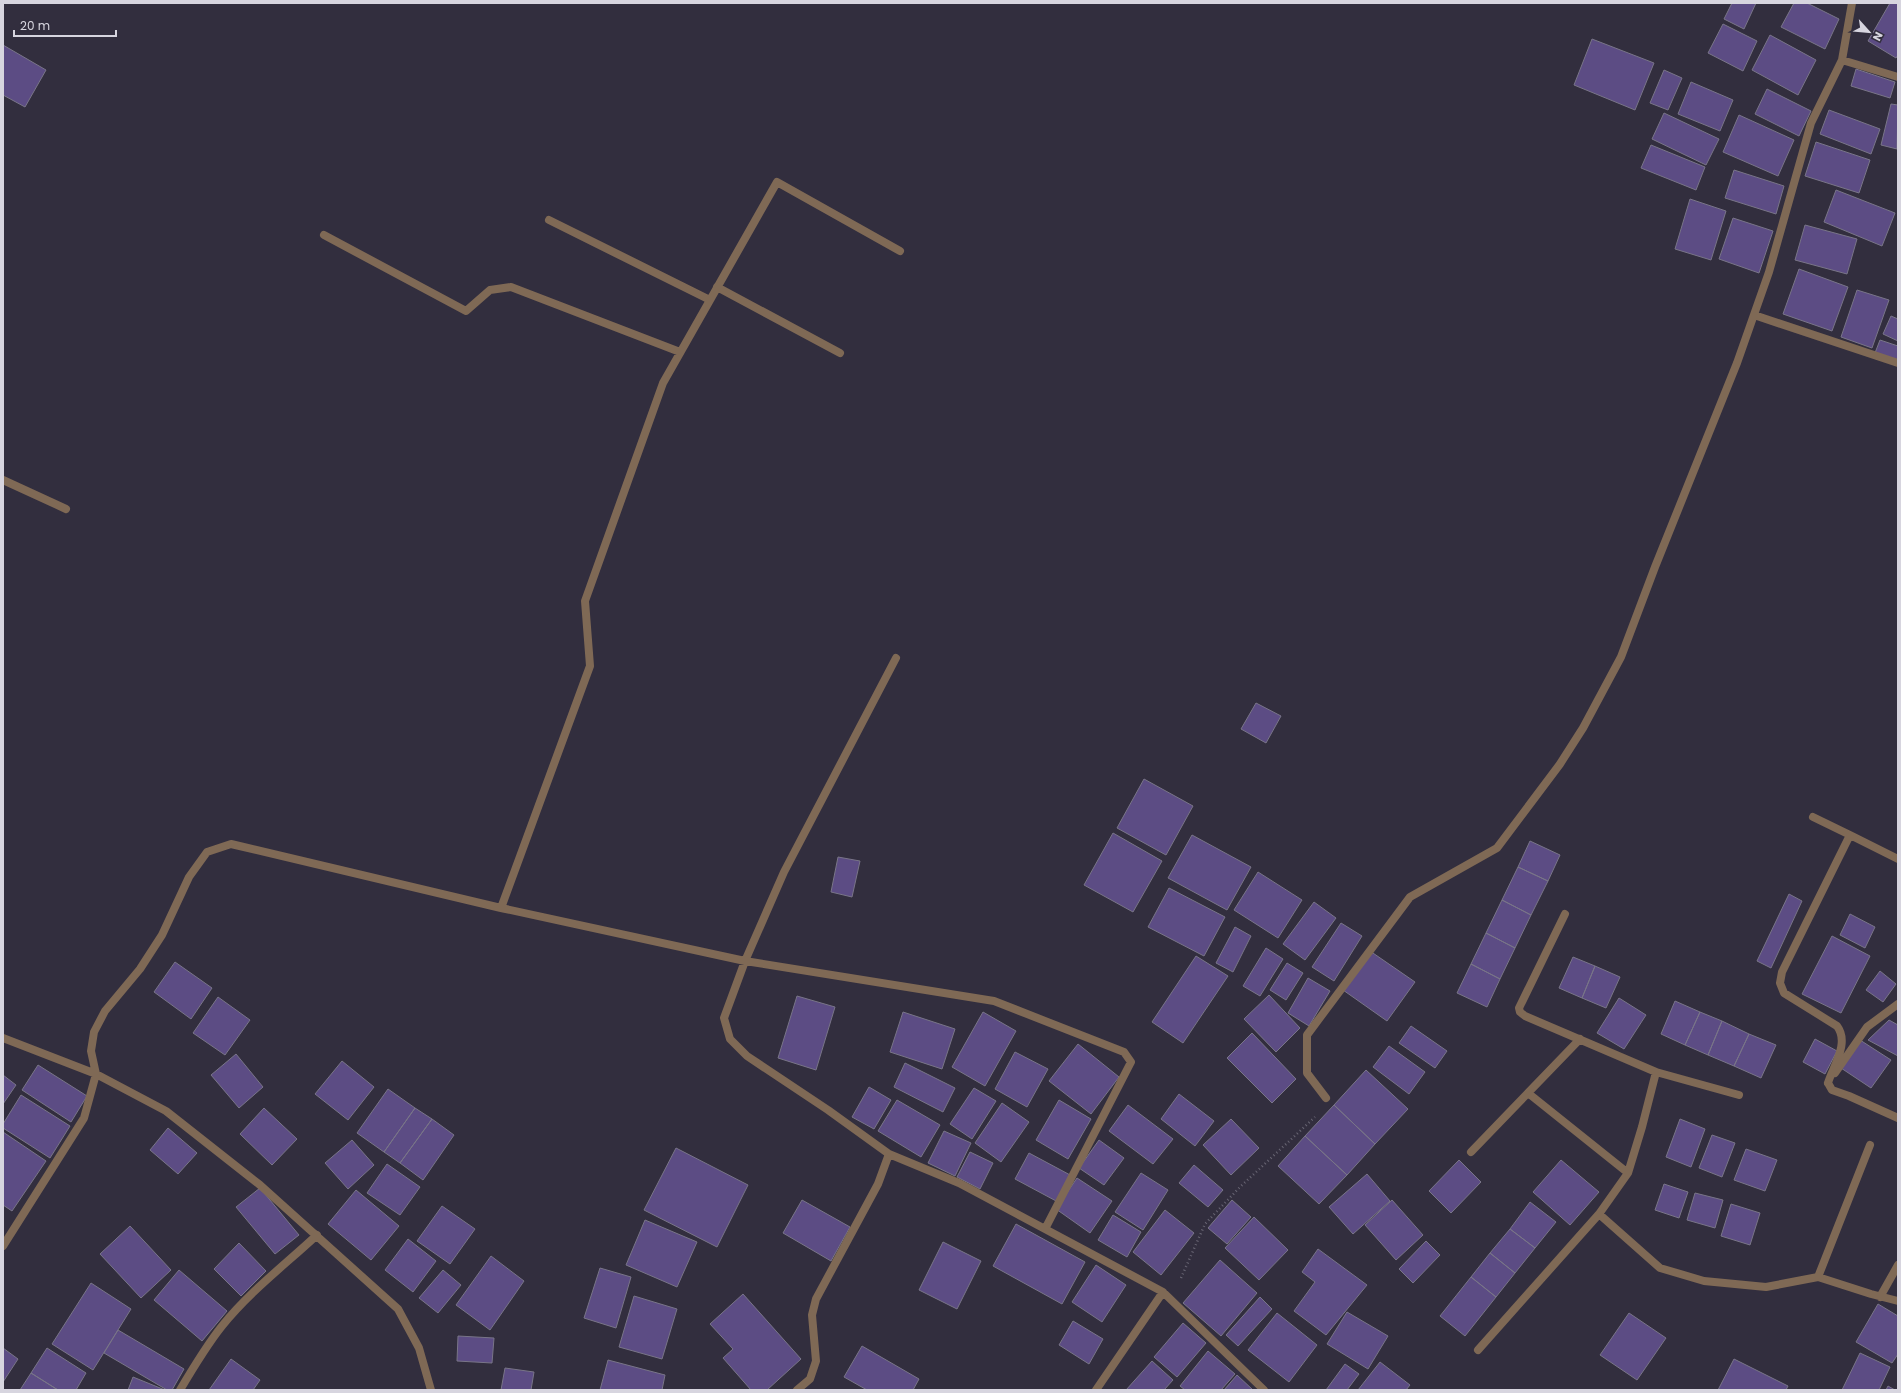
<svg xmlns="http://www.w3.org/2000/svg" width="1901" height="1393" viewBox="0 0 1901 1393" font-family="Poppins,sans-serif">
	<rect width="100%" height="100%" fill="#322e3e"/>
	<path fill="#5c4c84" stroke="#797588" d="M1732 3H1756L1744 29 1724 19Z
		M1794 3H1807L1839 19 1825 49 1781 27Z
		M1890 3H1898V55L1896 58 1868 41Z
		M1723 24 1757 41 1743 71 1708 53Z
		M1770 35 1816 60 1798 95 1752 70Z
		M1592 39 1654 63 1635 110 1574 85Z
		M3 45 46 70 25 107 3 95Z
		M1856 69 1895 82 1890 98 1851 86Z
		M1664 70 1682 78 1668 110 1650 103Z
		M1691 82 1733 100 1720 131 1678 114Z
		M1767 89 1811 111 1799 136 1755 114Z
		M1891 104 1898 105 1897 149 1881 145Z
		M1829 110 1880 129 1871 154 1820 134Z
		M1664 113 1719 139 1706 165 1652 139Z
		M1739 115 1794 140 1778 176 1723 152Z
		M1816 142 1870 160 1859 193 1805 176Z
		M1651 145 1705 167 1696 190 1641 168Z
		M1734 170 1784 186 1776 214 1725 198Z
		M1836 190 1895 213 1882 246 1824 222Z
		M1690 199 1726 211 1711 260 1675 249Z
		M1733 218 1773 231 1759 273 1719 259Z
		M1805 225 1857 239 1847 274 1795 260Z
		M1799 269 1848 287 1832 331 1783 314Z
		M1857 290 1889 300 1872 348 1841 337Z
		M1891 316 1898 319V341L1883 334Z
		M1880 340 1898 346V361L1875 353Z
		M1256 703 1281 716 1266 743 1241 729Z
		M1144 779 1193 806 1166 855 1117 828Z
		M1113 833 1162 861 1133 912 1084 885Z
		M1192 835 1251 867 1227 910 1168 878Z
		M1530 841 1560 855 1548 881 1518 867Z
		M838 857 860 861 852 897 831 892Z
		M1518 867 1548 881 1531 915 1502 900Z
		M1258 872 1302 900 1278 938 1234 910Z
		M1169 888 1225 917 1204 956 1148 927Z
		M1789 894 1802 901 1771 968 1757 961Z
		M1502 900 1531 915 1515 948 1486 933Z
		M1314 902 1336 918 1305 960 1283 944Z
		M1850 914 1875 927 1865 948 1840 935Z
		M1341 923 1362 936 1334 981 1312 967Z
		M1235 927 1251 936 1233 972 1216 963Z
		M1486 933 1515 948 1500 979 1471 964Z
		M1832 936 1870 956 1841 1013 1802 994Z
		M1266 948 1283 959 1260 996 1243 986Z
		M1370 951 1415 982 1387 1021 1343 990Z
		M1196 956 1228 976 1183 1043 1152 1022Z
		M1573 957 1595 966 1582 998 1559 988Z
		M175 962 212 988 191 1019 154 992Z
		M1287 963 1303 973 1286 1000 1270 990Z
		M1471 964 1500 979 1487 1007 1457 993Z
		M1595 966 1620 977 1606 1008 1582 998Z
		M1880 971 1896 984 1883 1002 1866 990Z
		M1308 978 1330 991 1309 1026 1288 1013Z
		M1269 995 1300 1028 1276 1052 1244 1019Z
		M797 996 835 1007 816 1070 778 1058Z
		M218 997 250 1020 225 1055 193 1033Z
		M1619 998 1646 1015 1624 1049 1597 1033Z
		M1675 1001 1700 1012 1685 1045 1661 1034Z
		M903 1012 955 1029 942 1069 890 1052Z
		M983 1012 1016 1031 985 1086 952 1067Z
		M1700 1012 1722 1021 1708 1055 1685 1045Z
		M1889 1020 1898 1025V1056L1868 1040Z
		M1722 1021 1749 1034 1734 1066 1708 1055Z
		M1411 1026 1447 1051 1435 1068 1399 1043Z
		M1252 1033 1296 1079 1272 1103 1227 1058Z
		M1749 1034 1776 1045 1761 1078 1734 1066Z
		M1815 1039 1837 1051 1825 1074 1803 1062Z
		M1860 1040 1891 1060 1871 1088 1841 1068Z
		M1078 1044 1119 1077 1091 1114 1049 1081Z
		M1389 1046 1425 1072 1409 1094 1373 1067Z
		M1015 1052 1048 1069 1027 1107 995 1089Z
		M236 1054 263 1087 239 1108 211 1075Z
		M342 1061 374 1087 348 1120 315 1094Z
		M905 1063 955 1088 943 1112 894 1087Z
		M38 1065 87 1096 71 1122 22 1090Z
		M1366 1070 1408 1109 1375 1144 1334 1105Z
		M3 1075 16 1085 3 1104Z
		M869 1087 891 1100 874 1129 852 1117Z
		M974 1088 996 1101 972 1139 950 1124Z
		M388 1089 415 1108 384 1152 357 1133Z
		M1179 1094 1214 1121 1195 1146 1161 1119Z
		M21 1095 70 1126 50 1158 3 1128V1124Z
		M897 1100 940 1125 921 1157 878 1131Z
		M1059 1100 1091 1119 1068 1159 1036 1140Z
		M1002 1103 1029 1122 1001 1162 975 1143Z
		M1128 1105 1173 1139 1153 1164 1109 1131Z
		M1334 1105 1375 1144 1347 1175 1305 1136Z
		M264 1108 297 1139 272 1165 240 1134Z
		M415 1108 432 1119 400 1163 384 1152Z
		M432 1119 454 1135 423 1180 400 1163Z
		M1231 1119 1259 1148 1231 1175 1203 1145Z
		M1680 1119 1705 1129 1691 1167 1666 1157Z
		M168 1128 197 1153 178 1174 150 1150Z
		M944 1131 971 1143 955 1176 928 1163Z
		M3 1132 46 1161 12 1211 3 1205Z
		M1712 1135 1735 1143 1722 1177 1699 1168Z
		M1305 1136 1347 1175 1319 1204 1278 1166Z
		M352 1140 374 1165 348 1189 325 1163Z
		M1099 1140 1124 1158 1104 1185 1079 1168Z
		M676 1148 748 1185 717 1247 644 1210Z
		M1746 1149 1777 1160 1765 1191 1734 1180Z
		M970 1152 993 1163 980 1189 957 1177Z
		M1029 1153 1072 1176 1058 1202 1015 1179Z
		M1459 1160 1481 1182 1451 1213 1429 1191Z
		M1561 1160 1599 1192 1570 1225 1533 1192Z
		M387 1164 420 1187 400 1215 367 1193Z
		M1194 1165 1223 1190 1208 1207 1179 1183Z
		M1141 1173 1168 1190 1143 1230 1115 1212Z
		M1367 1174 1390 1201 1353 1234 1329 1207Z
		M1077 1178 1112 1201 1090 1233 1056 1209Z
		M1664 1184 1688 1192 1679 1218 1655 1210Z
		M260 1188 299 1235 275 1254 236 1207Z
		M356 1190 399 1226 371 1260 328 1224Z
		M1695 1193 1723 1200 1715 1228 1687 1220Z
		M802 1200 850 1227 831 1261 783 1233Z
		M1232 1200 1251 1217 1227 1244 1208 1228Z
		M1392 1200 1423 1235 1396 1260 1365 1225Z
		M1530 1202 1556 1222 1535 1248 1510 1229Z
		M1731 1204 1760 1213 1750 1245 1721 1236Z
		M442 1206 475 1229 450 1264 417 1241Z
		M1165 1210 1194 1233 1161 1275 1133 1252Z
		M1113 1215 1141 1232 1127 1257 1098 1240Z
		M1254 1217 1288 1250 1259 1280 1225 1248Z
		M645 1220 697 1242 677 1287 626 1265Z
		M1016 1224 1085 1262 1062 1304 993 1266Z
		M130 1226 171 1270 141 1298 100 1254Z
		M1510 1229 1535 1248 1515 1273 1490 1253Z
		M408 1239 436 1261 413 1292 385 1270Z
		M1426 1241 1440 1255 1413 1283 1399 1269Z
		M943 1242 981 1261 957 1309 919 1290Z
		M239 1243 266 1271 241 1296 214 1269Z
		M1318 1249 1367 1285 1326 1335 1294 1311 1315 1282 1302 1272Z
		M1490 1253 1515 1273 1496 1297 1471 1277Z
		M491 1256 524 1281 490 1330 456 1305Z
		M1220 1260 1257 1293 1221 1336 1183 1303Z
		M1096 1265 1126 1285 1102 1322 1072 1302Z
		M600 1268 631 1277 616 1328 584 1318Z
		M179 1270 227 1311 202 1341 154 1300Z
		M443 1270 461 1285 438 1313 419 1298Z
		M1471 1277 1496 1297 1465 1336 1440 1316Z
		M91 1283 131 1309 93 1370 52 1344Z
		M743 1294 801 1359 767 1390H751L723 1358 733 1349 710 1324Z
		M634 1296 677 1309 662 1359 619 1347Z
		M1260 1297 1272 1309 1238 1346 1226 1335Z
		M1878 1304 1898 1316V1354L1892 1363 1856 1342Z
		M1347 1312 1388 1336 1368 1369 1327 1344Z
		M1277 1313 1317 1345 1289 1382 1248 1350Z
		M1629 1313 1666 1338 1637 1380 1600 1355Z
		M1073 1321 1103 1339 1089 1364 1059 1345Z
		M1183 1323 1206 1343 1177 1377 1154 1357Z
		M118 1330 184 1369 172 1390H167L104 1353Z
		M458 1336 494 1338 492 1363 457 1361Z
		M862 1346 919 1379 913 1390H867L844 1377Z
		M3 1348 18 1359 3 1382Z
		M47 1348 86 1373 76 1390H58L31 1373Z
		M1208 1351 1235 1374 1221 1390H1185L1180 1386Z
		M1860 1353 1890 1367 1879 1390H1842Z
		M231 1359 260 1380 253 1390H209Z
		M1734 1359 1788 1386 1786 1390H1718Z
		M608 1360 665 1375 662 1390H600Z
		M1152 1361 1173 1380 1164 1390H1126Z
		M1380 1362 1410 1385 1406 1390H1358Z
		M1345 1364 1359 1374 1347 1390H1326Z
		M505 1368 534 1372 531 1390H501Z
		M31 1373 58 1390H20Z
		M1237 1375 1253 1390H1224Z
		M133 1377 165 1390H128Z
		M1888 1386 1895 1390H1886Z"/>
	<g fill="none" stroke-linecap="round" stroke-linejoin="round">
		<path stroke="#696674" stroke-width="2.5" stroke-dasharray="1 3" stroke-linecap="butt" d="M1181 1278 1205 1224 1240 1187 1315 1117"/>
		<path stroke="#7f6955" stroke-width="8" d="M1842 60 1898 77
			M549 220 710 300
			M324 235 466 311 490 290 511 287 680 352
			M717 287 840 353
			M1754 315 1898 363
			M3 480 66 509
			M1813 817 1850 835
			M501 908 590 666 585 601 663 383 777 182 900 251
			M1565 914 1519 1008 1520 1012 1525 1016 1656 1072
			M3 1038 96 1074 166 1111 260 1185 398 1309 419 1348 431 1390
			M1835 1073 1867 1027 1898 1004
			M1828 1083C1833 1066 1850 1043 1837 1026L1784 993 1780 983 1782 972 1850 835 1898 859
			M1828 1083 1832 1090 1849 1096 1898 1118
			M1528 1093 1628 1173
			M1739 1095 1656 1072 1642 1127 1628 1173 1599 1214 1660 1268 1704 1281 1766 1287 1818 1277 1871 1294 1898 1301
			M1326 1098 1307 1073V1035L1410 897 1497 848 1560 764 1583 728 1621 657 1655 567 1737 363 1769 272 1811 123 1842 60 1852 3
			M1471 1152 1580 1039
			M889 1154 828 1110 747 1056 730 1039 724 1018 745 961 784 872 896 658
			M3 1246 84 1118 96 1074 91 1051 94 1032 105 1011 140 969 162 935 189 877 207 852 231 844 501 908 745 961 994 1001 1124 1052 1131 1062 1045 1229
			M1818 1277 1870 1145
			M1880 1297 1898 1265
			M1478 1350 1599 1214
			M180 1390C193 1368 206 1346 222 1326 249 1292 286 1264 317 1235
			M797 1390 810 1379 816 1361 812 1315 816 1299 878 1184 889 1154 959 1183 1163 1292
			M1096 1390 1163 1292 1264 1390"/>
	</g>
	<rect width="1901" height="1393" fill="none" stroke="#d7d5df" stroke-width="8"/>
	<g transform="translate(1869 32) rotate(117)" stroke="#322e3e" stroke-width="3" paint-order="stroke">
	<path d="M0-3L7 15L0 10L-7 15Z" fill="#d7d5df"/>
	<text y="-6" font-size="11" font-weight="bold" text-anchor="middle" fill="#d7d5df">N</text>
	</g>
	<path d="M14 30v6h102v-6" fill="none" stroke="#d7d5df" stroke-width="2"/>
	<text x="20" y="30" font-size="12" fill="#d7d5df" stroke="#322e3e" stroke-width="3" paint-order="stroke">20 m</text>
</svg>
